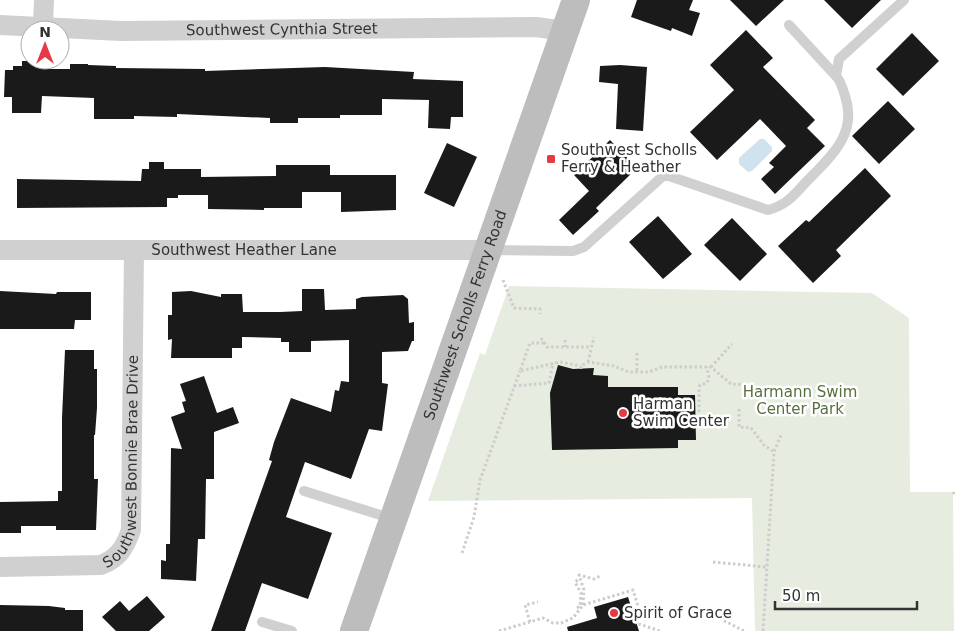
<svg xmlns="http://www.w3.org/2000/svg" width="955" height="631" viewBox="0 0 955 631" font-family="'DejaVu Sans',sans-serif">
	<rect width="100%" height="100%" fill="#fff"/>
	<path fill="#e6ecdf" d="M509 286 872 293 909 318 910 492H953L954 631H755L752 498 428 501 480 353 485 355Z"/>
	<path fill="#cfe2ee" d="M760 139H764L772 147V151L752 171 748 172 739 164V158Z"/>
	<path fill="#1a1a1a" d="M637 0H693L689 10 700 13 692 36 672 28 671 31 631 17Z
		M730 0H784L756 26Z
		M824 0H881L852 28Z
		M746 30 773 58 763 67 815 120 807 128 825 146 775 194 761 179 774 167 769 163 786 146 760 119 717 160 690 132 734 90 710 65Z
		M912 33 939 61 903 96 876 69Z
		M22 61H42V69H70V64H88V65L116 66V68L205 69V71L325 67 414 72 413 79 463 81V117H451L450 129 428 128 429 100 382 99V115H340V118H298V123H270V118L177 114V117L134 116V119H94V98L42 96 41 113H12V97H4L5 70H13V66H22Z
		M620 65 647 67 643 131 616 129 618 84 599 82 600 66Z
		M888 101 915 129 879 164 852 136Z
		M610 140 637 168 596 208 599 211 573 235 559 220 589 191 574 175Z
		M447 143 477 157 454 207 424 193Z
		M149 162H164V169H201V177L276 176V165H330V175H396V210L341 212V192H302V208H264V210L208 209V195H178V198H167V207L17 208V179L141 181 142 169H149Z
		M865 168 891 196 836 250 841 256 813 283 778 246 806 220 809 222Z
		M658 216 692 254 663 279 629 242Z
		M732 218 767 254 740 281 704 245Z
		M302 289H324L325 310 356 309V299L362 297 403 295 408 299 409 323 414 322V341H412L408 351 382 352V383L388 384 382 431 369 429 351 479 305 462 286 517 332 533 308 599 262 583 245 631H211L257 503 272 461 269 460 274 442 291 398 331 412 335 390 339 391 341 381 349 382V340L311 341V352H289V342H281V338L242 337V348H232V358H171L172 339 168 340V315H172V292L191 291 221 297V294H242L243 312H280L302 311Z
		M0 291 56 294 57 292H91V320H75L74 329H0Z
		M65 350H94V369H97V408L95 435H94V479H98L96 530H56V526H21V533H0V502L58 501V491H62V418Z
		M558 365 573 369 594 368 593 375 608 376V387H678V395H695L696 440H678V448L552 450 550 393Z
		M204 376 217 413 233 407 239 423 214 432V479H206L205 539H198L196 581 161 579V560L166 561V544H170L171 448 182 449 171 417 185 412 182 402 186 401 180 384Z
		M147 596 165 617 149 631H116L102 617 120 601 129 611Z
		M628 597 639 631H568L567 627 597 618 594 607Z
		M0 605 49 606 65 608V610H83V631H0Z"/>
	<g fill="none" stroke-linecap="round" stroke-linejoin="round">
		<path stroke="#cdcdcd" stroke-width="3" stroke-dasharray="2.5 2.5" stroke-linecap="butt" d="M503 280 514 308 540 309V314
			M541 338 547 347H591
			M565 340V347
			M544 343H530L520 371 560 362 581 366
			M637 353V372
			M588 362 594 337
			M711 367 732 344
			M581 369V366L588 362 614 366 628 372H649L662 367H711L731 384 748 385
			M514 386 549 383 553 363
			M739 409V427L751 428 764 445 774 452
			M699 422V390L700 385 707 383 709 378 707 367
			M953 494 955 492
			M462 553 474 517 480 480 520 371
			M713 562 766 567
			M583 605 584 590 579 575 594 579 600 576
			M577 608 580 606 581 593 575 582 579 579
			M715 616 744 631
			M530 622 525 605 538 602
			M499 631 543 618 553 623H561L573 618 583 605 633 590 641 616 636 623 660 631
			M763 631 774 452 781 435"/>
		<path stroke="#d0d0d0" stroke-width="10" d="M789 25 836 76
			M489 250 573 251 584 247 663 176H669L768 210C787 205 794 195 807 181 831 157 858 133 845 96 843 89 841 81 836 76L839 59 904 0
			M304 491 393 519
			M262 622 292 631"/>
		<g stroke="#d0d0d0" stroke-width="20">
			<path id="s1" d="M0 25 121 31 536 27 565 31"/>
			<path d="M43 26 44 0"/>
			<path id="s2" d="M0 250H488"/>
			<path id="s3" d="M0 567 101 565C119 558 125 547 131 530L134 250"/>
		</g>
		<path stroke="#bdbdbd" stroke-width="28" id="s4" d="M354 631 576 0"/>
	</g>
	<g fill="#e63946" stroke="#fff" stroke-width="2">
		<rect x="546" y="154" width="10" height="10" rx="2.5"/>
		<circle cx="623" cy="413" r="5"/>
		<circle cx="614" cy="613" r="5"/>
	</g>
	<g text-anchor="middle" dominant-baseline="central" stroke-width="5" stroke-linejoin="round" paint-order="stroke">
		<g font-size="15" fill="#333" stroke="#fff">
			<text stroke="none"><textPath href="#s1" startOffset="282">Southwest Cynthia Street</textPath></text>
			<text stroke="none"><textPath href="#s2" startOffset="244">Southwest Heather Lane</textPath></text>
			<text stroke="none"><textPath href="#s4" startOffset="335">Southwest Scholls Ferry Road</textPath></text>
			<text stroke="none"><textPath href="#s3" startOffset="214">Southwest Bonnie Brae Drive</textPath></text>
		</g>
		<g font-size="15" fill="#333" stroke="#fff" text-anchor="start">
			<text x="561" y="150">Southwest Scholls<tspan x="561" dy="17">Ferry &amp; Heather</tspan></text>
			<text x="633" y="404">Harman<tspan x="633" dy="17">Swim Center</tspan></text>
			<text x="624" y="613">Spirit of Grace</text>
		</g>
		<g font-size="15" fill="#56703f" stroke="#fff">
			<text x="800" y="392">Harmann Swim<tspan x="800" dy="17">Center Park</tspan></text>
		</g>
	</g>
	<g transform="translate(45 45)"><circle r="24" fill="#ffffff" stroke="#adadad"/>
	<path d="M0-4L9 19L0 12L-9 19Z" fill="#e63946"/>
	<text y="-8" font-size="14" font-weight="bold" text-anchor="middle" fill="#333333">N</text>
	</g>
	<path d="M775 601v8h142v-8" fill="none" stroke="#333333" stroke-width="2.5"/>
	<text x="782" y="601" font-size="15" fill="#333333" stroke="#ffffff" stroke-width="4" paint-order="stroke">50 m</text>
</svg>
